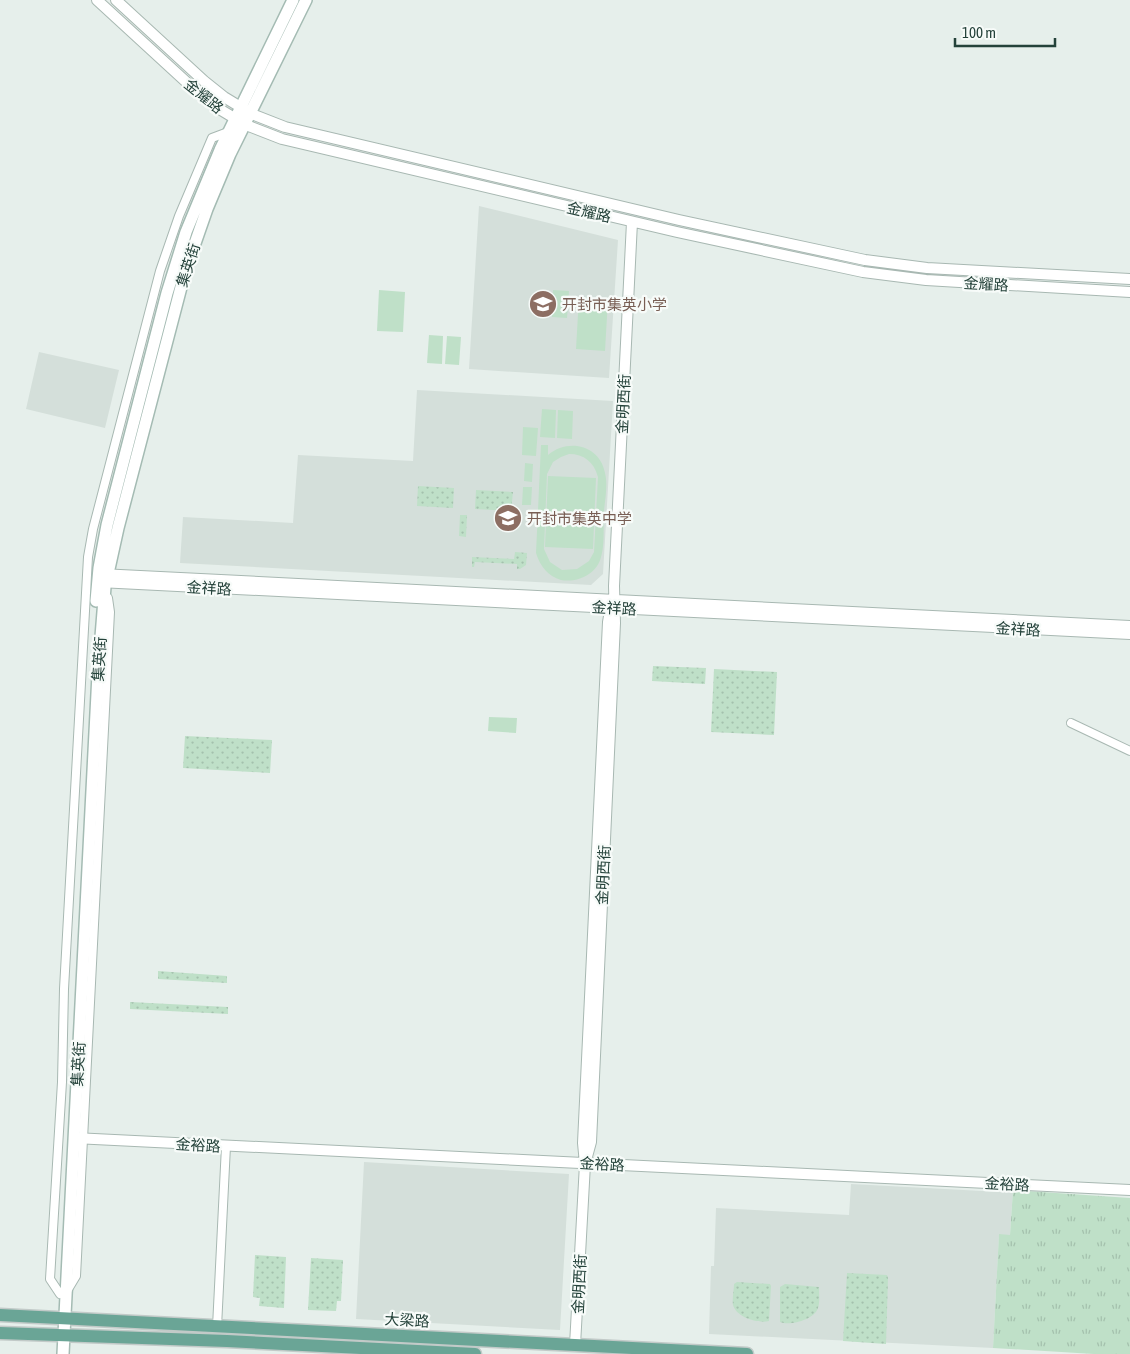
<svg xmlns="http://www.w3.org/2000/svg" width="1130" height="1354" viewBox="0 0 1130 1354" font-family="'Asap Condensed','Noto Sans SC',sans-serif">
	<defs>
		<pattern id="grass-dots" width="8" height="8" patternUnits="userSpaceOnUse" patternTransform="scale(1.25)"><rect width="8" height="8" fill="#bfe0c8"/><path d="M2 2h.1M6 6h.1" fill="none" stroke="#a4c1ad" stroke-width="1.8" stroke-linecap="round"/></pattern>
		<pattern id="park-tufts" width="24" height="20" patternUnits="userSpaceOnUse" patternTransform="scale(1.25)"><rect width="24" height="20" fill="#bfe0c8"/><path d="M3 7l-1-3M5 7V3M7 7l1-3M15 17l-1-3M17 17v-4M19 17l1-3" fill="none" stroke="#a4c1ad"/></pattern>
	</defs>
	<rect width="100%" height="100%" fill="#e6efeb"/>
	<path fill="#d4dfda" d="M479 206 618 240 609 378 469 369Z
		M39 352 119 370 105 428 26 409Z
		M417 390 613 401 603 574 591 585 180 563 183 517 293 523 298 455 413 461Z
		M364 1162 569 1174 560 1330 356 1319Z
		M851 1184 1001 1192V1189L1013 1190 1010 1235H999L993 1348 709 1334 711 1266H714L716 1208 849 1215Z"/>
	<path fill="url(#grass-dots)" d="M418 486 454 488 453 508 417 506Z
		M476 490 513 492 511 511 475 509Z
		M460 515H467L466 537 459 536Z
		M515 552 527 553 526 565 520 569H517V564L475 562 474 567H472V557L514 559Z
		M653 666 706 668 705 684 652 681Z
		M714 669 777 672 774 735 711 732Z
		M185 736 272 740 270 773 183 768Z
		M158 971 227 976V983L158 979Z
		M130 1002 228 1007V1014L130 1009Z
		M255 1255 286 1257 284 1308 259 1306 260 1298 253 1297Z
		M311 1258 343 1260 341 1301H337L336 1311 308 1310Z
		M847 1273 887 1275 888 1278 886 1344 843 1341Z
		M737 1282 770 1284 771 1286 769 1321C758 1324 736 1317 733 1305 732 1298 734 1290 734 1284Z
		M785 1284 819 1287C819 1294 820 1302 818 1308 814 1320 790 1326 780 1322V1287Z"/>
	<path fill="url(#park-tufts)" d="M1013 1190 1130 1198V1354H1094L993 1348 999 1234 1010 1235Z"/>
	<path fill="#bfe0c8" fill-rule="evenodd" d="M379 290 405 292 403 332 377 331Z
		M553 290 569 291 567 318 552 317Z
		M579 297 608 299 605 351 576 349Z
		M429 335 443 336 442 364 427 363Z
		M447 336 461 337 459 365 445 364Z
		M542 409 556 410 555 438 540 437Z
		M558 410 573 411 572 439 557 438Z
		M523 427 538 428 536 456 522 455Z
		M541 445H548V455C568 438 600 445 605 473 608 485 605 499 604 511 603 526 605 544 601 557 597 574 578 583 561 580 548 576 540 566 536 553ZM569 454C584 454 594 462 598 477L594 552 589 561 577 569 562 570 550 562 544 549 547 474 553 462 561 457Z
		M525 463 533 464 532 482 524 481Z
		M548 476 596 478 593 549 545 547Z
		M523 487H532L531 505H522Z
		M489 717 517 718 516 733 488 731Z"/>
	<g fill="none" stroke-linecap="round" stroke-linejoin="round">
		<defs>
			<path id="minor" d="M1071 723 1130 751
				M67 1291 76 1276 110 612 108 598
				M60 1294 50 1279 62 1082 64 989 88 557 93 529 160 271 179 216 212 138 228 132
				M217 1327 226 1146"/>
			<path id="tertiary" d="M97 0 195 90 216 107 246 125 282 139 677 232 863 272 926 280 1130 292
				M116 0 204 81 224 97 252 114 285 127 679 220 865 260 927 268 1130 279
				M100 574 1130 626
				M99 582 1130 634
				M74 1138 1130 1190
				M585 1164 591 1142 615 623 614 586 632 222
				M575 1345 585 1164 583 1143 608 622 611 605"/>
			<path id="secondary" d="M96 601 99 568 107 525 167 293 186 232 220 150 293 0
				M63 1354 98 674 105 587 118 528 185 272 207 209 230 154 306 0"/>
			<path id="primary" d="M0 1315 747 1354
				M0 1333 227 1341 475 1354"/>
		</defs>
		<use href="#minor" stroke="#a8b8b2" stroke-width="10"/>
		<use href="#tertiary" stroke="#a8b8b2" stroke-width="12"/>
		<use href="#secondary" stroke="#a4bbb3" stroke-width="14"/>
		<use href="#primary" stroke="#c2cac8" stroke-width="15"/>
		<use href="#minor" stroke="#fff" stroke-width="8"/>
		<use href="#tertiary" stroke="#fff" stroke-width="10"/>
		<use href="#secondary" stroke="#fff" stroke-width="11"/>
		<use href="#primary" stroke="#6aa596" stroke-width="12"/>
	</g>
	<defs>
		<symbol id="school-disc" viewBox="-11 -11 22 22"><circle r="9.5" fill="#8d6e63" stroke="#f7fbf9"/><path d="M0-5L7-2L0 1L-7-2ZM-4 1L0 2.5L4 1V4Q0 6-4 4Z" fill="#fff"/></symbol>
	</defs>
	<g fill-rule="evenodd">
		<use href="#school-disc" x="527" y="288" width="32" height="32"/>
		<use href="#school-disc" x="492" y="502" width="32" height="32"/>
	</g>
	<g text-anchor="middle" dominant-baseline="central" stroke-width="4.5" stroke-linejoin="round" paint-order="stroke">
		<g font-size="15" fill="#24423a" stroke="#f7fbf9">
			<text transform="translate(204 96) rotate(39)">金耀路</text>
			<text transform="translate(589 212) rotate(13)">金耀路</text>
			<text transform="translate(188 265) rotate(-72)">集英街</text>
			<text transform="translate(986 284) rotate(3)">金耀路</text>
			<text transform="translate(623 404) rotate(-87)">金明西街</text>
			<text transform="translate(209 588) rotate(3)">金祥路</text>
			<text transform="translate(614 608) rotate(3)">金祥路</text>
			<text transform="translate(1018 629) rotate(3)">金祥路</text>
			<text transform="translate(99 659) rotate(-86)">集英街</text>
			<text transform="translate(603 875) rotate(-87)">金明西街</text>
			<text transform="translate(78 1064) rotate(-87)">集英街</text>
			<text transform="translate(198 1145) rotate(3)">金裕路</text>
			<text transform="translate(602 1164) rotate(3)">金裕路</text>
			<text transform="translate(1007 1184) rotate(3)">金裕路</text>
			<text transform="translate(579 1284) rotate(-87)">金明西街</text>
			<text transform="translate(407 1320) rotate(3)">大梁路</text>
		</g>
		<g font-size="15" fill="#785e54" stroke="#f7fbf9" text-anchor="start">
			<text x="562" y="304">开封市集英小学</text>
			<text x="527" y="518">开封市集英中学</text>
		</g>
	</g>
	<path d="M955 38v8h100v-8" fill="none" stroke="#24423a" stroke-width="2.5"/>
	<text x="962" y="38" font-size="15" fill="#24423a" stroke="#f7fbf9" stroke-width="4" paint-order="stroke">100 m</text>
</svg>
